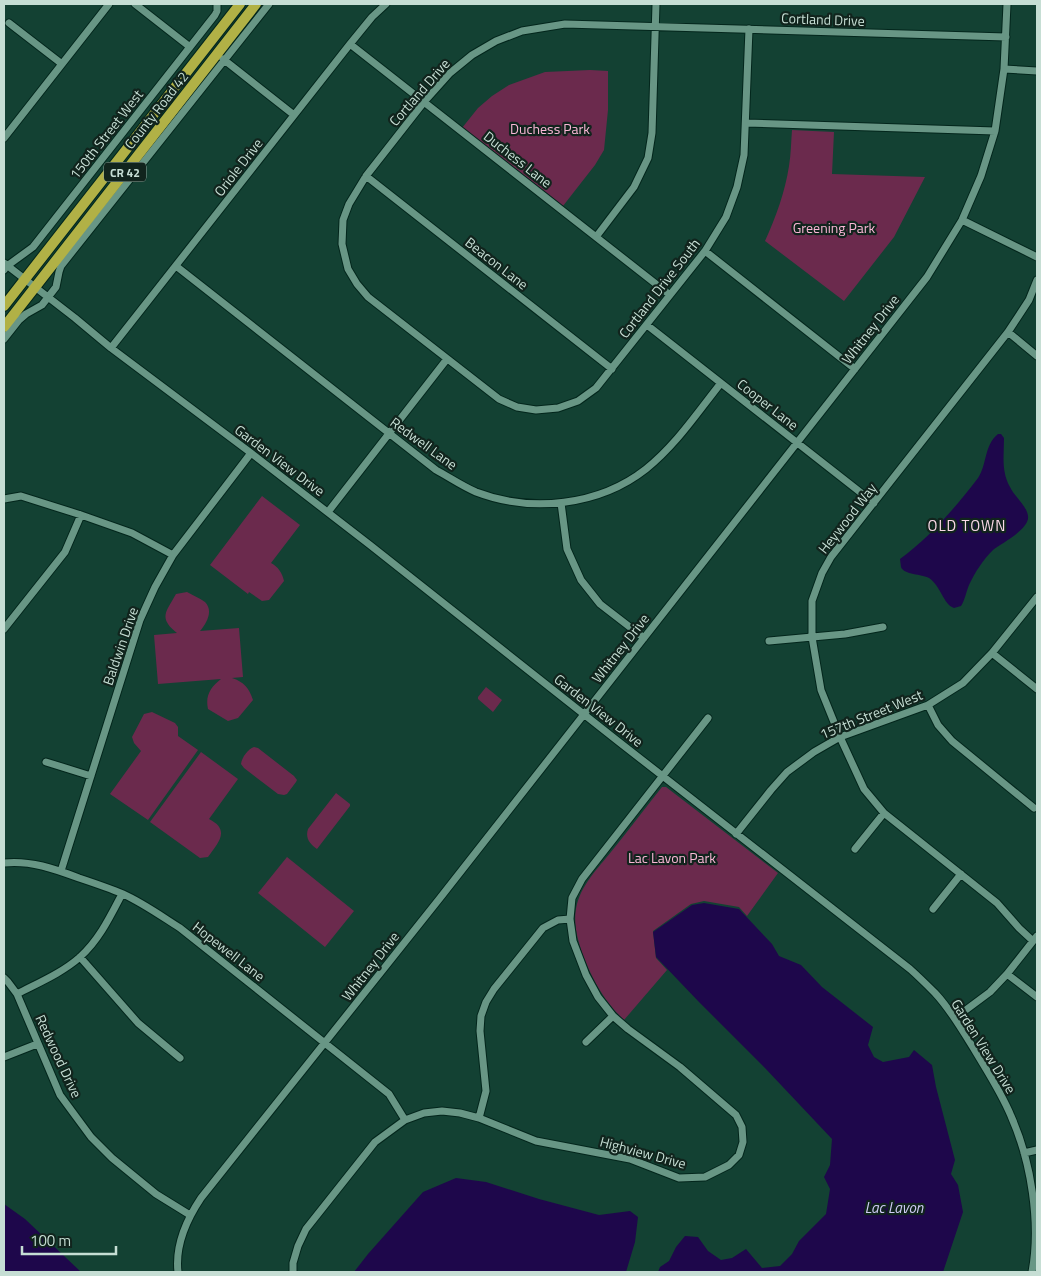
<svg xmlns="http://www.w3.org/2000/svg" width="1041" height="1276" viewBox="0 0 1041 1276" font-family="'Titillium Web',sans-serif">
	<rect width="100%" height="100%" fill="#134133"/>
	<path fill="#6b2a4d" d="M590 70 608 71V110L604 150 595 165 563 206 462 128 478 108 492 96 509 85 545 72Z
		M792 130 834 132 832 174 925 177 894 237 844 301 765 241C776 217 785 192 789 166 791 154 791 142 792 130Z
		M262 496 300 525 271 563C278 567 282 572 284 581L269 600 262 601 249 592 248 594 210 565Z
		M187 592C192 595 200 598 205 602 214 611 206 624 200 631L239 628 243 677 232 678C244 682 249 688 253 700L238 718 228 721 208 709C205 695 211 687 221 679L158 684 154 635 177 633C158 618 166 612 176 594Z
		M486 687 502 700 493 712 478 699V697Z
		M152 712 175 723 178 727V736L198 750 148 820 110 794 141 751 134 743 132 737 144 714Z
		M254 747 258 748 294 776 297 780 296 782 287 794 284 795 278 794 244 768 241 764C242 757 248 749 254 747Z
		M201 752 238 779 209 819C231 830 218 843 208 857L200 858 150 822Z
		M662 787H666L778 873 747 916 739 907 704 901 691 904 653 931 656 958 667 970 624 1020C606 1003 594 983 585 960 578 942 572 923 577 904 583 882 601 865 615 847 631 827 646 807 662 787Z
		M336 793 350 804V806L317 849C310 844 305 838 308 829Z
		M287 857 354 911 325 947 258 893Z"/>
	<path fill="#1e074b" d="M998 434H1001L1004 438C1004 455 1001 471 1010 487 1014 496 1027 506 1028 516 1030 529 1002 543 993 550 983 560 975 572 969 585 966 592 965 600 961 606L954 608C943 604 941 586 929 578 922 574 904 575 901 567 901 566 900 559 900 559 930 537 955 508 978 478 987 465 984 445 998 434Z
		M704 903 739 909 772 944 779 956 801 965 822 987 873 1027 868 1045 874 1057 883 1062 909 1057 914 1050 932 1065 936 1087 955 1160 951 1174 958 1185 963 1212 943 1272H658L660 1267 669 1261 676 1247 685 1236 698 1237 708 1251 721 1260 732 1258 746 1249 762 1268 780 1266 792 1254 799 1241 826 1214 830 1189 824 1177 830 1165 832 1139 765 1068 699 1002 656 957 653 932 692 905Z
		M456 1178 486 1182 539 1199 599 1215 630 1211 638 1217 635 1242 626 1272H354L368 1254 423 1192Z
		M4 1204 25 1219 81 1272H4Z"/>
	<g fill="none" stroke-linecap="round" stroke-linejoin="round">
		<defs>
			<path id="minor" d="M135 4 190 47
				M9 23 62 64
				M749 29 744 155 737 187 726 217 705 251 596 388 578 401 558 408 536 410 517 407 499 399 368 297 357 284 348 269 342 244 343 220 349 204 366 176 424 102 450 73 472 55 496 41 522 31 565 24 1006 37
				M350 44 670 295
				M223 59 294 115
				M1004 69 1037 71
				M746 123 995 131
				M4 138 109 4
				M366 176 612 369
				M962 220 1037 257
				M596 237 634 187 648 158 652 133 656 4
				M705 251 855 369
				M4 263 75 318 111 348 251 453 370 545 619 742 910 969C919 977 927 985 935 993 951 1010 962 1030 974 1049 987 1071 1001 1092 1011 1116 1031 1161 1041 1223 1032 1272
				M176 266 436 470C449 477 462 486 476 492 531 513 599 506 646 469 676 445 697 413 721 383
				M4 270 7 266 33 247 215 15 217 11V4
				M647 325 874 503
				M1008 332 1037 356
				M4 339 19 320 26 314 42 305 56 287 59 272 61 266 269 4
				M111 348 350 44 372 17 386 4
				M4 499 21 496 81 515 132 533 173 555
				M561 503 567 549 581 580 600 604 644 638
				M328 512 447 359
				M4 629 65 552 81 515
				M769 641 845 634 883 627
				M992 653 1037 689
				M928 705 938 725 952 741 1034 808
				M46 762 91 776
				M736 834 771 790 787 772 814 752 840 737 928 705 963 683 992 653 1037 597
				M855 849 884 813
				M4 863C30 860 55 869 79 878 94 883 109 888 123 894 143 903 161 916 180 928L389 1094 405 1120
				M61 871 140 620 155 587 173 555 251 453
				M933 909 961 874
				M1033 941 1019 928 997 903 884 813 864 789 840 737 821 690 812 637V601L822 573 831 557 1008 332 1029 300 1037 280
				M80 957 138 1023 180 1058
				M1007 974 1037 997
				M4 978 8 982 17 994 60 1095 91 1137 112 1158 156 1194 190 1215
				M17 994C38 983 62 973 80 957 99 940 110 917 122 894
				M955 1018 990 992 1007 974 1037 936
				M586 1042 613 1016
				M4 1057 37 1044
				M479 1118 486 1091 480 1031 481 1016 486 1002 494 989 543 928 558 920 570 919
				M1024 1153 1037 1150
				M178 1272C175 1246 187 1219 201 1198L440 898 927 277 962 220 981 176 995 131 1004 69 1007 4
				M293 1272V1263L298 1246 306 1229 375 1142 405 1120 424 1113 442 1111 460 1113 479 1118 536 1141 630 1159 679 1178 705 1177 729 1165 739 1155 743 1142 742 1127 736 1115 680 1067 628 1029 613 1016 598 997 586 975 573 941 570 919 572 898 582 879 708 718"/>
			<path id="highway" d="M4 306 240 4
				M4 327 256 4"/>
		</defs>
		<use href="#minor" stroke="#03261c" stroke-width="9"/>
		<use href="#highway" stroke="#03261c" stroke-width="12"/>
		<use href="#minor" stroke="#689685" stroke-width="7"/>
		<use href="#highway" stroke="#b1b146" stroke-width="10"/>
	</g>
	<g text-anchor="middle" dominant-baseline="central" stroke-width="4.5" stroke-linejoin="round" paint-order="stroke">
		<rect fill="#11241d" stroke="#90a69d" stroke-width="1" x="104" y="162.5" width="42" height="19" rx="4"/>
		<g font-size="12" font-weight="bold" fill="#c6ded4">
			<text x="125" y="172">CR 42</text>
		</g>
		<g font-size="14" fill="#c6ded4" stroke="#11241d">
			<text transform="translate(823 19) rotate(2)">Cortland Drive</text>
			<text transform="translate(419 92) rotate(-49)">Cortland Drive</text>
			<text transform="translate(156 110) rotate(-52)">County Road 42</text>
			<text transform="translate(106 134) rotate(-52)">150th Street West</text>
			<text transform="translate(518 159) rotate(38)">Duchess Lane</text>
			<text transform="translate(238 167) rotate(-52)">Oriole Drive</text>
			<text transform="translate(497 263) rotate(38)">Beacon Lane</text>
			<text transform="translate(659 288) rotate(-52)">Cortland Drive South</text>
			<text transform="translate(870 329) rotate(-52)">Whitney Drive</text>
			<text transform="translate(768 404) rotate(38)">Cooper Lane</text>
			<text transform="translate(424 443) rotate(36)">Redwell Lane</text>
			<text transform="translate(280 460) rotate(37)">Garden View Drive</text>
			<text transform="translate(847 518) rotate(-52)">Heywood Way</text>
			<text transform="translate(120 646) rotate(-71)">Baldwin Drive</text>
			<text transform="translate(620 648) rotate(-52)">Whitney Drive</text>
			<text transform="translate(599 710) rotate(38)">Garden View Drive</text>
			<text transform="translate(871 714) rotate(-22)">157th Street West</text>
			<text transform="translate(229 951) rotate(38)">Hopewell Lane</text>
			<text transform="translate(370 966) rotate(-52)">Whitney Drive</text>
			<text transform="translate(984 1046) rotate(58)">Garden View Drive</text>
			<text transform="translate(59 1056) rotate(65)">Redwood Drive</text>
			<text transform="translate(643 1152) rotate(15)">Highview Drive</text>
		</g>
		<g font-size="14" fill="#fbb8d7" stroke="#11241d">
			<text x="550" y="128">Duchess Park</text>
			<text x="834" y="227">Greening Park</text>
			<text x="672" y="857">Lac Lavon Park</text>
		</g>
		<g font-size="15" letter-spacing="1" fill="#fad9e8" stroke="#11241d">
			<text x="967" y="525">OLD TOWN</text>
		</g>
		<g font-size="15" font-style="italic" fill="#d1cdf7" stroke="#11241d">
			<text x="894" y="1207">Lac Lavon</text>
		</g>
	</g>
	<rect width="1041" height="1276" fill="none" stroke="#c6ded4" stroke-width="10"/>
	<path d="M22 1246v8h94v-8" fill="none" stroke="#c6ded4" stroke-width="2.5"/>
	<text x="30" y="1246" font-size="15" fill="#c6ded4" stroke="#11241d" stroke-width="4" paint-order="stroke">100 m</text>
</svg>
